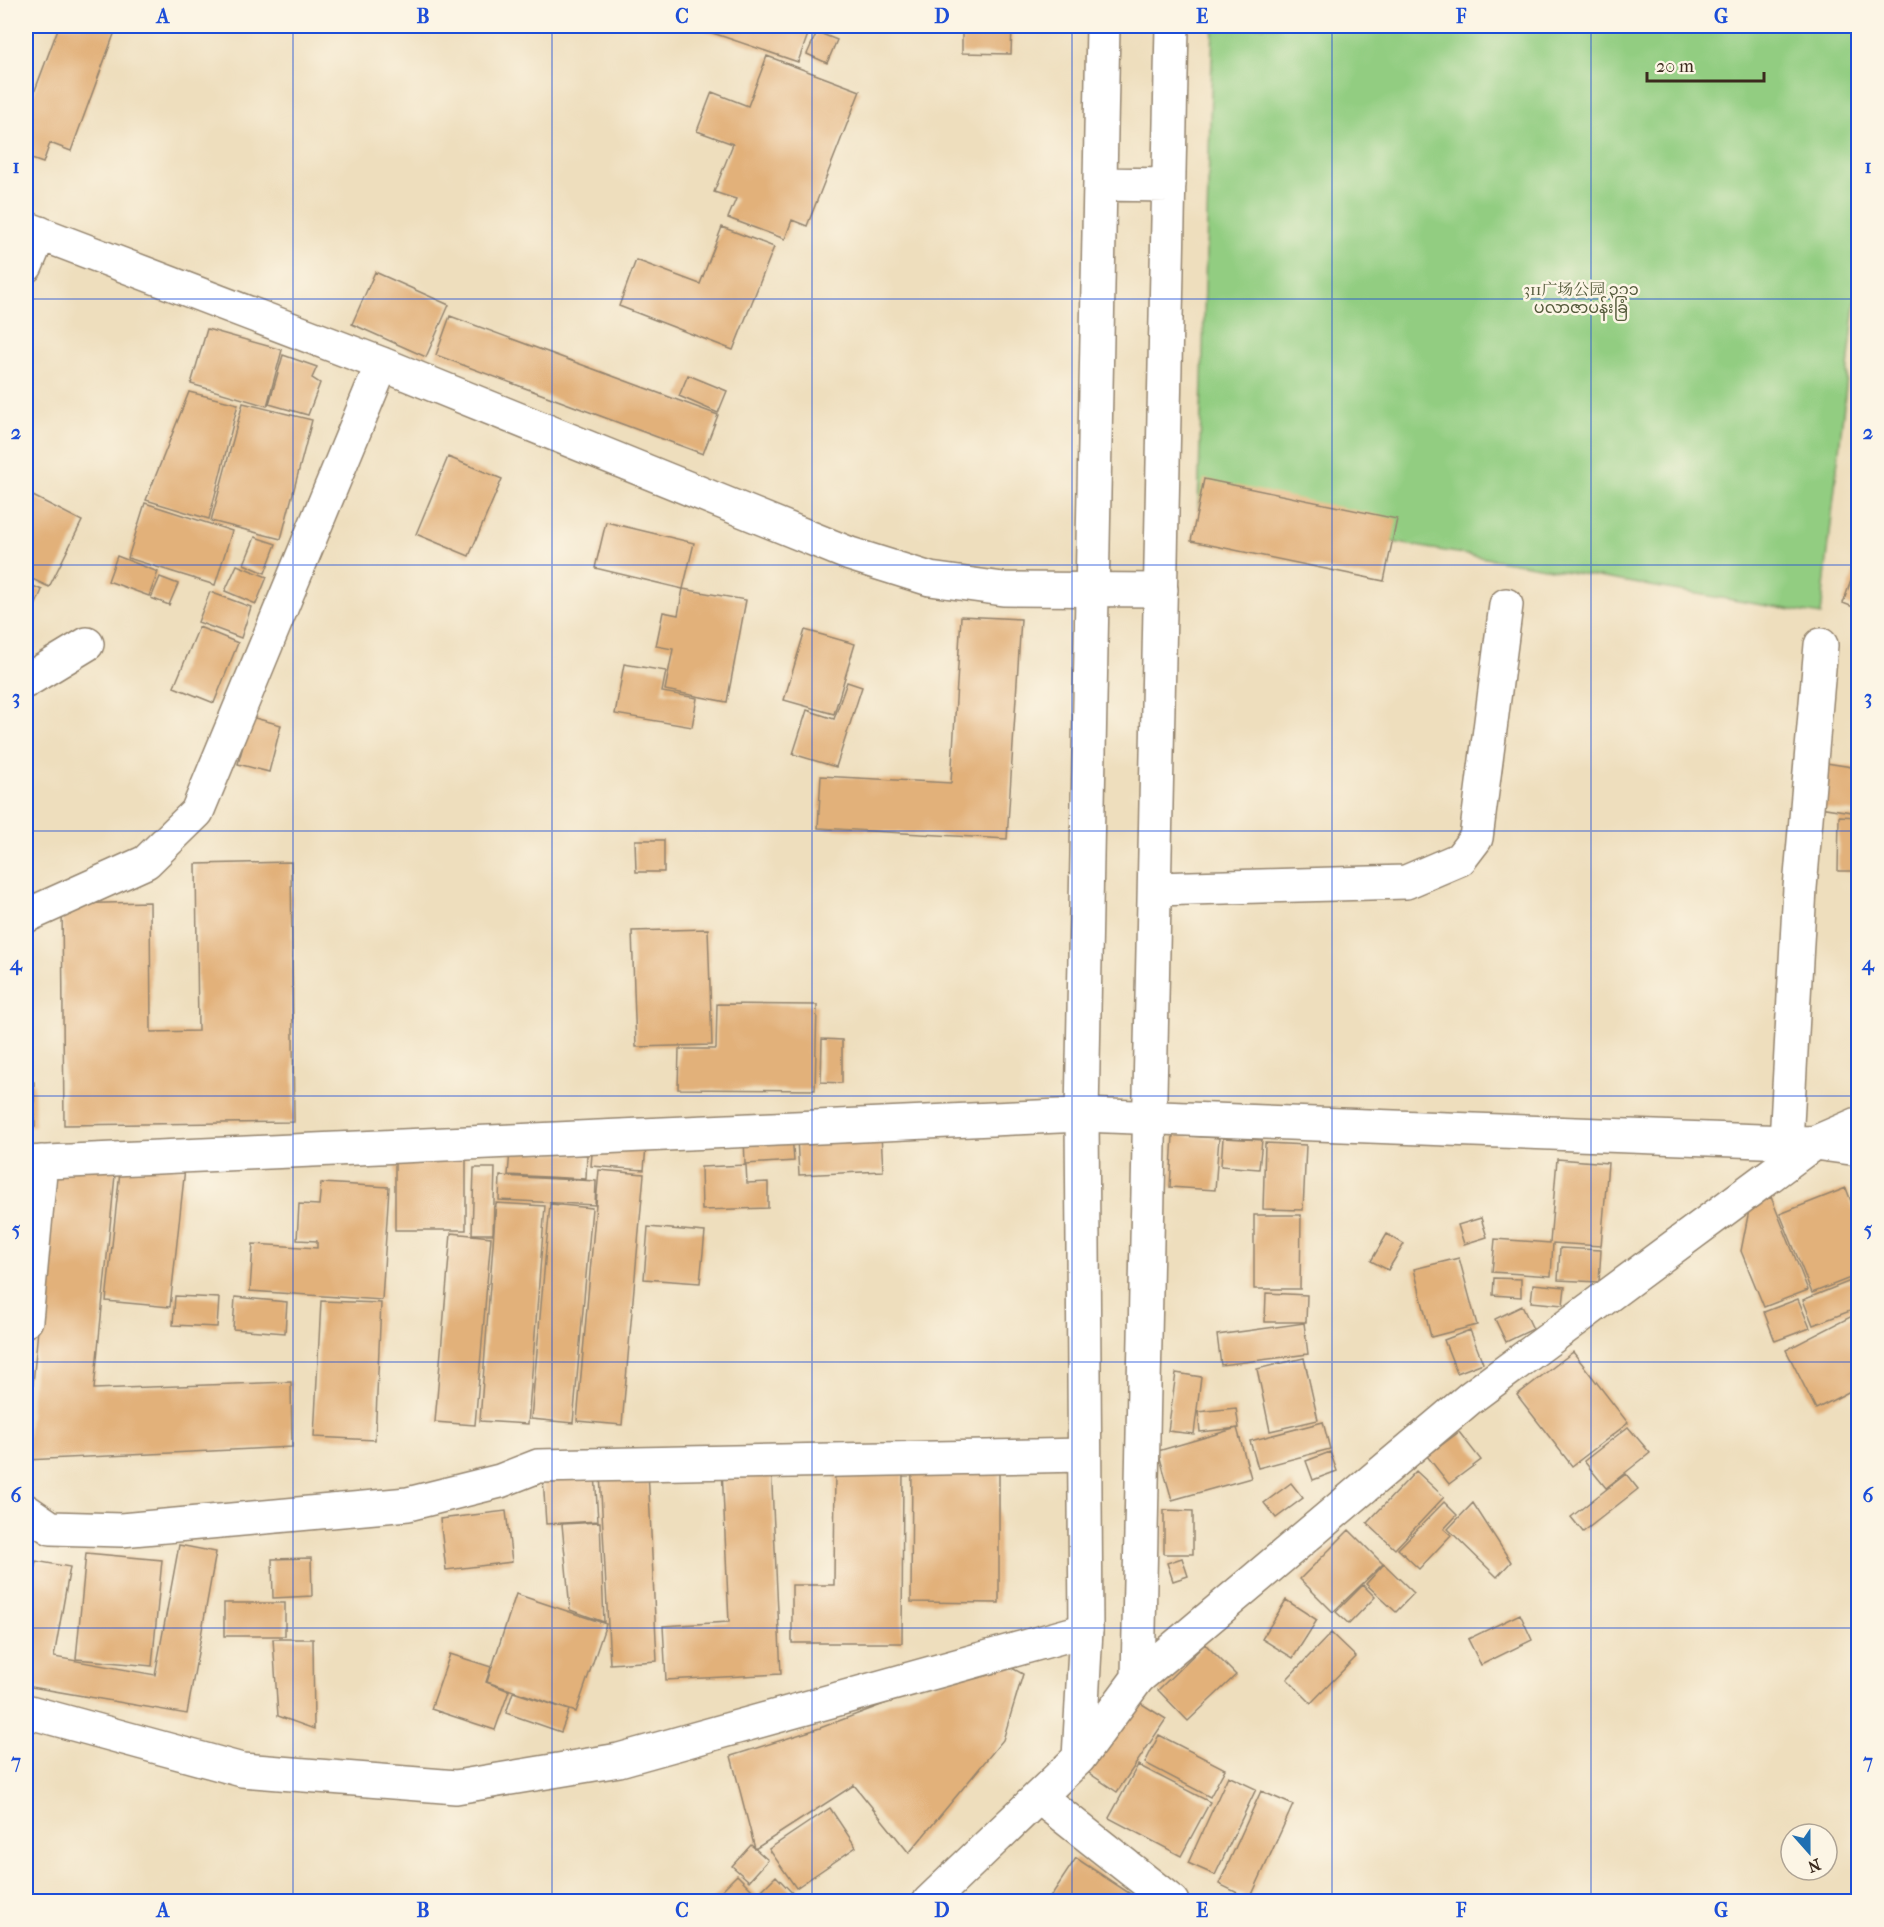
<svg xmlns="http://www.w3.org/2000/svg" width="1884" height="1927" viewBox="0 0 1884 1927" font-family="'IM FELL French Canon','Noto Serif SC','Noto Sans Myanmar',serif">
	<rect width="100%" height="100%" fill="#fcf5e5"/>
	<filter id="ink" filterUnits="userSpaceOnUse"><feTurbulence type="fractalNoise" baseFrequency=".0167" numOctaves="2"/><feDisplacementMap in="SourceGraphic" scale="12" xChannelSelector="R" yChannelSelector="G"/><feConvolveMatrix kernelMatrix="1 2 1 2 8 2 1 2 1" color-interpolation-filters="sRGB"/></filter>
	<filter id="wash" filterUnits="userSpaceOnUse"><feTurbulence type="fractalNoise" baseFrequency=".008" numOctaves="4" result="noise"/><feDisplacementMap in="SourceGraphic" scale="24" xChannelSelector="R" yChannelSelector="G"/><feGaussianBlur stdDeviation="1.35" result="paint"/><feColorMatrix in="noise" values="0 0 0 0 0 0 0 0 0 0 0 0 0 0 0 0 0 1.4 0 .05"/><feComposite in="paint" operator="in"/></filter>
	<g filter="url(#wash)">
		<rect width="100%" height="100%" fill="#eedebd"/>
		<path fill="#92cd81" stroke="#667c50" stroke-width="1.5" d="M1213 26H1858V277L1821 615 1198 509Z"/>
		<g id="blocks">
			<path fill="#e2b17a" d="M59 26H117L71 151 50 143 43 163 26 157V99L31 101Z
				M706 26H811L798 62 704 30Z
				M962 26H1012L1011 54 962 53Z
				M817 32 837 40 827 63 807 54Z
				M767 56 860 91 807 226 792 220 785 239 728 218 736 199 714 192 733 144 697 131 712 92 748 106Z
				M722 227 774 247 733 350 619 306 636 260 700 284Z
				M375 272 449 305 426 357 352 324Z
				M450 316 718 415 703 454 436 355Z
				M207 329 282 350 267 406 191 384Z
				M283 355 317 367 312 378 320 383 308 415 269 404Z
				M688 375 727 391 718 413 679 396Z
				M189 392 238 404 209 519 146 500Z
				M243 403 312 420 281 539 211 521Z
				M448 457 502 479 469 556 416 534Z
				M1204 479 1397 519 1384 581 1191 541Z
				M31 495 82 521 49 587 26 576V506Z
				M145 503 232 531 215 585 128 558Z
				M606 522 694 543 683 589 595 568Z
				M255 537 276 544 265 573 244 564Z
				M117 556 158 572 149 596 108 581Z
				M237 565 267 577 256 604 225 591Z
				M1854 572 1858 574V609L1843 603Z
				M160 577 178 584 169 605 151 598Z
				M26 583 42 590 26 627Z
				M683 589 746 600 727 702 665 690 673 649 656 646 663 612 678 615Z
				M210 592 251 607 241 638 198 622Z
				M961 616 1021 619 1007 839 818 828 821 776 951 783Z
				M199 627 238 643 214 703 174 687Z
				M805 630 855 644 834 714 784 700Z
				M1858 643V672L1851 671Z
				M624 664 666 671 662 692 697 698 692 727 615 714Z
				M847 682 862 687 836 767 793 754 807 710 834 719Z
				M251 717 281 725 269 772 238 764Z
				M1820 762 1858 768V813L1813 806Z
				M1839 816 1858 817V871H1838Z
				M635 840H664V872H636Z
				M291 862 294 1122 64 1125 62 904 150 902 151 1032 198 1031 196 864Z
				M708 929 712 1045 636 1047 632 931Z
				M717 1004 817 1005 815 1090 678 1089 679 1049H716Z
				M822 1039 842 1040V1083L821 1082Z
				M26 1082H34L35 1127H26Z
				M792 1134 794 1161 745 1164 744 1137Z
				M881 1134 883 1171 799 1175 797 1138Z
				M1173 1135 1219 1138 1215 1190 1170 1187Z
				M1223 1138 1262 1140 1259 1169 1221 1166Z
				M593 1142 646 1146 644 1170 591 1166Z
				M1265 1143 1306 1145 1303 1210 1263 1209Z
				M510 1151 587 1155 586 1179 508 1175Z
				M395 1152H466V1230H395Z
				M1557 1159 1608 1163 1601 1246 1553 1243 1551 1276 1492 1272 1495 1239 1550 1243Z
				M121 1162 185 1168 170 1307 106 1301Z
				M116 1165 94 1389 291 1382 292 1447 26 1460 53 1166Z
				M746 1165 747 1183 768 1182V1208L702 1210 701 1167Z
				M474 1168H495L493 1234H472Z
				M599 1170 644 1174 622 1425 577 1421Z
				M500 1176 596 1181 595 1205 499 1200Z
				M321 1183 389 1187 382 1300 250 1291 253 1244 317 1248V1241L297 1240 299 1204 319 1205Z
				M1846 1188 1858 1220V1275L1812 1293 1780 1214Z
				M1771 1197 1808 1290 1764 1307 1741 1251 1750 1205Z
				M496 1203 545 1206 528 1424 480 1421Z
				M550 1204 592 1208 573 1423 531 1419Z
				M1254 1215H1301L1300 1289H1254Z
				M1481 1218 1487 1237 1464 1244 1458 1225Z
				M648 1227 705 1232 700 1283 644 1279Z
				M451 1233 491 1237 475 1425 435 1422Z
				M1387 1234 1404 1244 1388 1270 1371 1261Z
				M1560 1248 1601 1250 1599 1282 1558 1280Z
				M1459 1258 1477 1325 1431 1337 1414 1269Z
				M1494 1278 1521 1279V1297L1493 1295Z
				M1853 1280 1858 1293V1308L1813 1325 1803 1300Z
				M1533 1284 1565 1287 1563 1305 1531 1302Z
				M1266 1293 1307 1295 1306 1322H1265Z
				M175 1296 219 1298 217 1327 173 1325Z
				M235 1297 287 1302 285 1333 233 1329Z
				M1798 1299 1810 1328 1775 1341 1764 1312Z
				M321 1301 381 1303 375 1440 314 1437Z
				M1522 1306 1533 1329 1506 1342 1495 1319Z
				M1856 1314 1858 1320V1387L1816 1409 1786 1350Z
				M1304 1323 1308 1354 1221 1365 1217 1335Z
				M1470 1330 1483 1363 1457 1373 1444 1340Z
				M1573 1352 1628 1423 1572 1466 1517 1395Z
				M1304 1358 1318 1420 1270 1431 1257 1369Z
				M1176 1373 1201 1377 1194 1434 1168 1431Z
				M1236 1408 1239 1428 1200 1432 1198 1412Z
				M1323 1422 1330 1449 1258 1468 1250 1441Z
				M1628 1427 1650 1453 1606 1488 1584 1461Z
				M1237 1428 1251 1478 1172 1500 1158 1451Z
				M1459 1432 1481 1460 1449 1484 1427 1456Z
				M1330 1452 1337 1471 1313 1480 1306 1461Z
				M912 1460H999V1603L911 1602Z
				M771 1465 781 1674 666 1680 663 1626 729 1622 722 1468Z
				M835 1465H903L902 1643H792V1585H834Z
				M648 1470 657 1661 610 1664 600 1473Z
				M1416 1471 1444 1497 1395 1549 1367 1523Z
				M595 1473 598 1521 546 1524 543 1477Z
				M1626 1474 1638 1489 1583 1532 1571 1517Z
				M1291 1483 1303 1498 1276 1518 1264 1503Z
				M1444 1502 1457 1515 1444 1529 1451 1535 1419 1569 1398 1549Z
				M1473 1503 1511 1562 1497 1577 1448 1529Z
				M1164 1510 1193 1511V1554H1164Z
				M506 1511 512 1562 446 1570 440 1519Z
				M600 1522 604 1622 570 1610 562 1524Z
				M1349 1530 1383 1564 1333 1612 1300 1579Z
				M179 1545 216 1552 187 1714 26 1686V1616L36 1561 70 1567 54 1657 155 1675Z
				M86 1553 162 1560 152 1666 76 1659Z
				M311 1558 312 1596 273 1598 272 1559Z
				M1182 1558 1188 1576 1173 1581 1167 1563Z
				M1384 1564 1414 1593 1396 1612 1366 1584Z
				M1363 1585 1375 1597 1349 1624 1336 1612Z
				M516 1594 606 1624 576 1712 487 1682Z
				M1286 1600 1317 1620 1293 1658 1262 1639Z
				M224 1603H285V1636H224Z
				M1520 1614 1532 1640 1481 1665 1468 1639Z
				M1331 1633 1356 1657 1311 1703 1287 1679Z
				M273 1639H313L314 1729 278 1716Z
				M1205 1644 1236 1675 1188 1721 1158 1690Z
				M450 1654 491 1667 486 1682 509 1691 495 1730 431 1709Z
				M999 1661 1023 1674 1003 1740 909 1853 854 1785 755 1849 731 1756 820 1728Z
				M513 1692 569 1710 561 1732 506 1713Z
				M1134 1699 1166 1719 1117 1792 1086 1771Z
				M1159 1735 1225 1769 1210 1797 1145 1763Z
				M1138 1765 1210 1802 1181 1856 1109 1818Z
				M1228 1776 1256 1789 1215 1875 1188 1863Z
				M1261 1791 1293 1805 1250 1899 1219 1884Z
				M830 1808 856 1847 796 1888 769 1849Z
				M751 1845 768 1860 749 1881 732 1866Z
				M1076 1858 1132 1895 1128 1902H1047Z
				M737 1875 764 1902H710Z
				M776 1876 801 1902H767L759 1893Z"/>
		</g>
	</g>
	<g filter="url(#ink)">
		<use href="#blocks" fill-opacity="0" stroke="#94846e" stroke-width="1.5"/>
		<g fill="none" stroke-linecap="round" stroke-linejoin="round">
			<defs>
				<path id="minor" d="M26 228 382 364 850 554 930 579 1003 589 1161 590
					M26 266 40 233
					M26 681 87 644
					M1155 889 1406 882 1460 859 1476 838 1506 605
					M26 916 146 862 197 812 382 364
					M1786 1142 1800 888 1821 645
					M26 1163 1082 1115 1814 1143 1858 1149
					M26 1320 41 1162
					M26 1511 51 1528 121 1530 408 1504 500 1481 538 1466 1084 1455
					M1138 1678 1470 1398 1814 1143 1858 1124
					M26 1711 242 1770 456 1787 619 1760 1086 1630
					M1039 1797 1172 1902"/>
				<path id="major" d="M1100 184 1169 185
					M1079 1758 1086 1630 1082 1115 1103 26
					M929 1902 1079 1758 1138 1678 1172 26"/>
			</defs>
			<use href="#minor" stroke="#94846e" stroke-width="36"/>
			<use href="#major" stroke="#94846e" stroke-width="36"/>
			<use href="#minor" stroke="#fff" stroke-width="33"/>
			<use href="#major" stroke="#fff" stroke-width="33"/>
		</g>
	</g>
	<path fill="none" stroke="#1d4ed8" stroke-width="1.5" stroke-opacity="0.55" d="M293 26V1902M552 26V1902M812 26V1902M1072 26V1902M1332 26V1902M1591 26V1902M26 299H1858M26 565H1858M26 831H1858M26 1096H1858M26 1362H1858M26 1628H1858"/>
	<g text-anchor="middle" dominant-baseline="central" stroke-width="5" stroke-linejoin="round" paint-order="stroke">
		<g font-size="16" fill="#555b3c" stroke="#fcf5e5">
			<text x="1581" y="289">311广场公园 ၃၁၁<tspan x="1581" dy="18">ပလာဇာပန်းခြံ</tspan></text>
		</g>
	</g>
	<rect width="1884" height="1927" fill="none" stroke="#fcf5e5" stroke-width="66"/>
	<g transform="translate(1809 1852) rotate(159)"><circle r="28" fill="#fcf5e5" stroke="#afa495" stroke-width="1.5"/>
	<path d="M0-4.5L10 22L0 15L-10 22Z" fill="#1f6fb2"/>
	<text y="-9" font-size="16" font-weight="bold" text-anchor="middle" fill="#3b2a1e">N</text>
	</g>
	<path d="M1647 72v9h117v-9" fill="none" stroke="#3b2a1e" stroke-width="3"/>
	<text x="1656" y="72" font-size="18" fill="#3b2a1e" stroke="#fcf5e5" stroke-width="4.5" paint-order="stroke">20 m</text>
	<rect x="33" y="33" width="1818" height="1861" fill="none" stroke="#1d4ed8" stroke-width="2"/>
	<g font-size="20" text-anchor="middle" font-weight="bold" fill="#1d4ed8">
		<text x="163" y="23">A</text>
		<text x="423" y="23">B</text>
		<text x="682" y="23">C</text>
		<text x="942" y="23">D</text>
		<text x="1202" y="23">E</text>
		<text x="1461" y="23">F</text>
		<text x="1721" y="23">G</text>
		<text x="16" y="173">1</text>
		<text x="1868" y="173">1</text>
		<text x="16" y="439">2</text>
		<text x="1868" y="439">2</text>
		<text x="16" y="704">3</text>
		<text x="1868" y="704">3</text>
		<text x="16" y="970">4</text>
		<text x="1868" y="970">4</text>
		<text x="16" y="1236">5</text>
		<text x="1868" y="1236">5</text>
		<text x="16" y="1502">6</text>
		<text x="1868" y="1502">6</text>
		<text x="16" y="1768">7</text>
		<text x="1868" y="1768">7</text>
		<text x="163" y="1917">A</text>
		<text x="423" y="1917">B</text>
		<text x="682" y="1917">C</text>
		<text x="942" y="1917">D</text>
		<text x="1202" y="1917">E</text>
		<text x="1461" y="1917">F</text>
		<text x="1721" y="1917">G</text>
	</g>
</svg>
